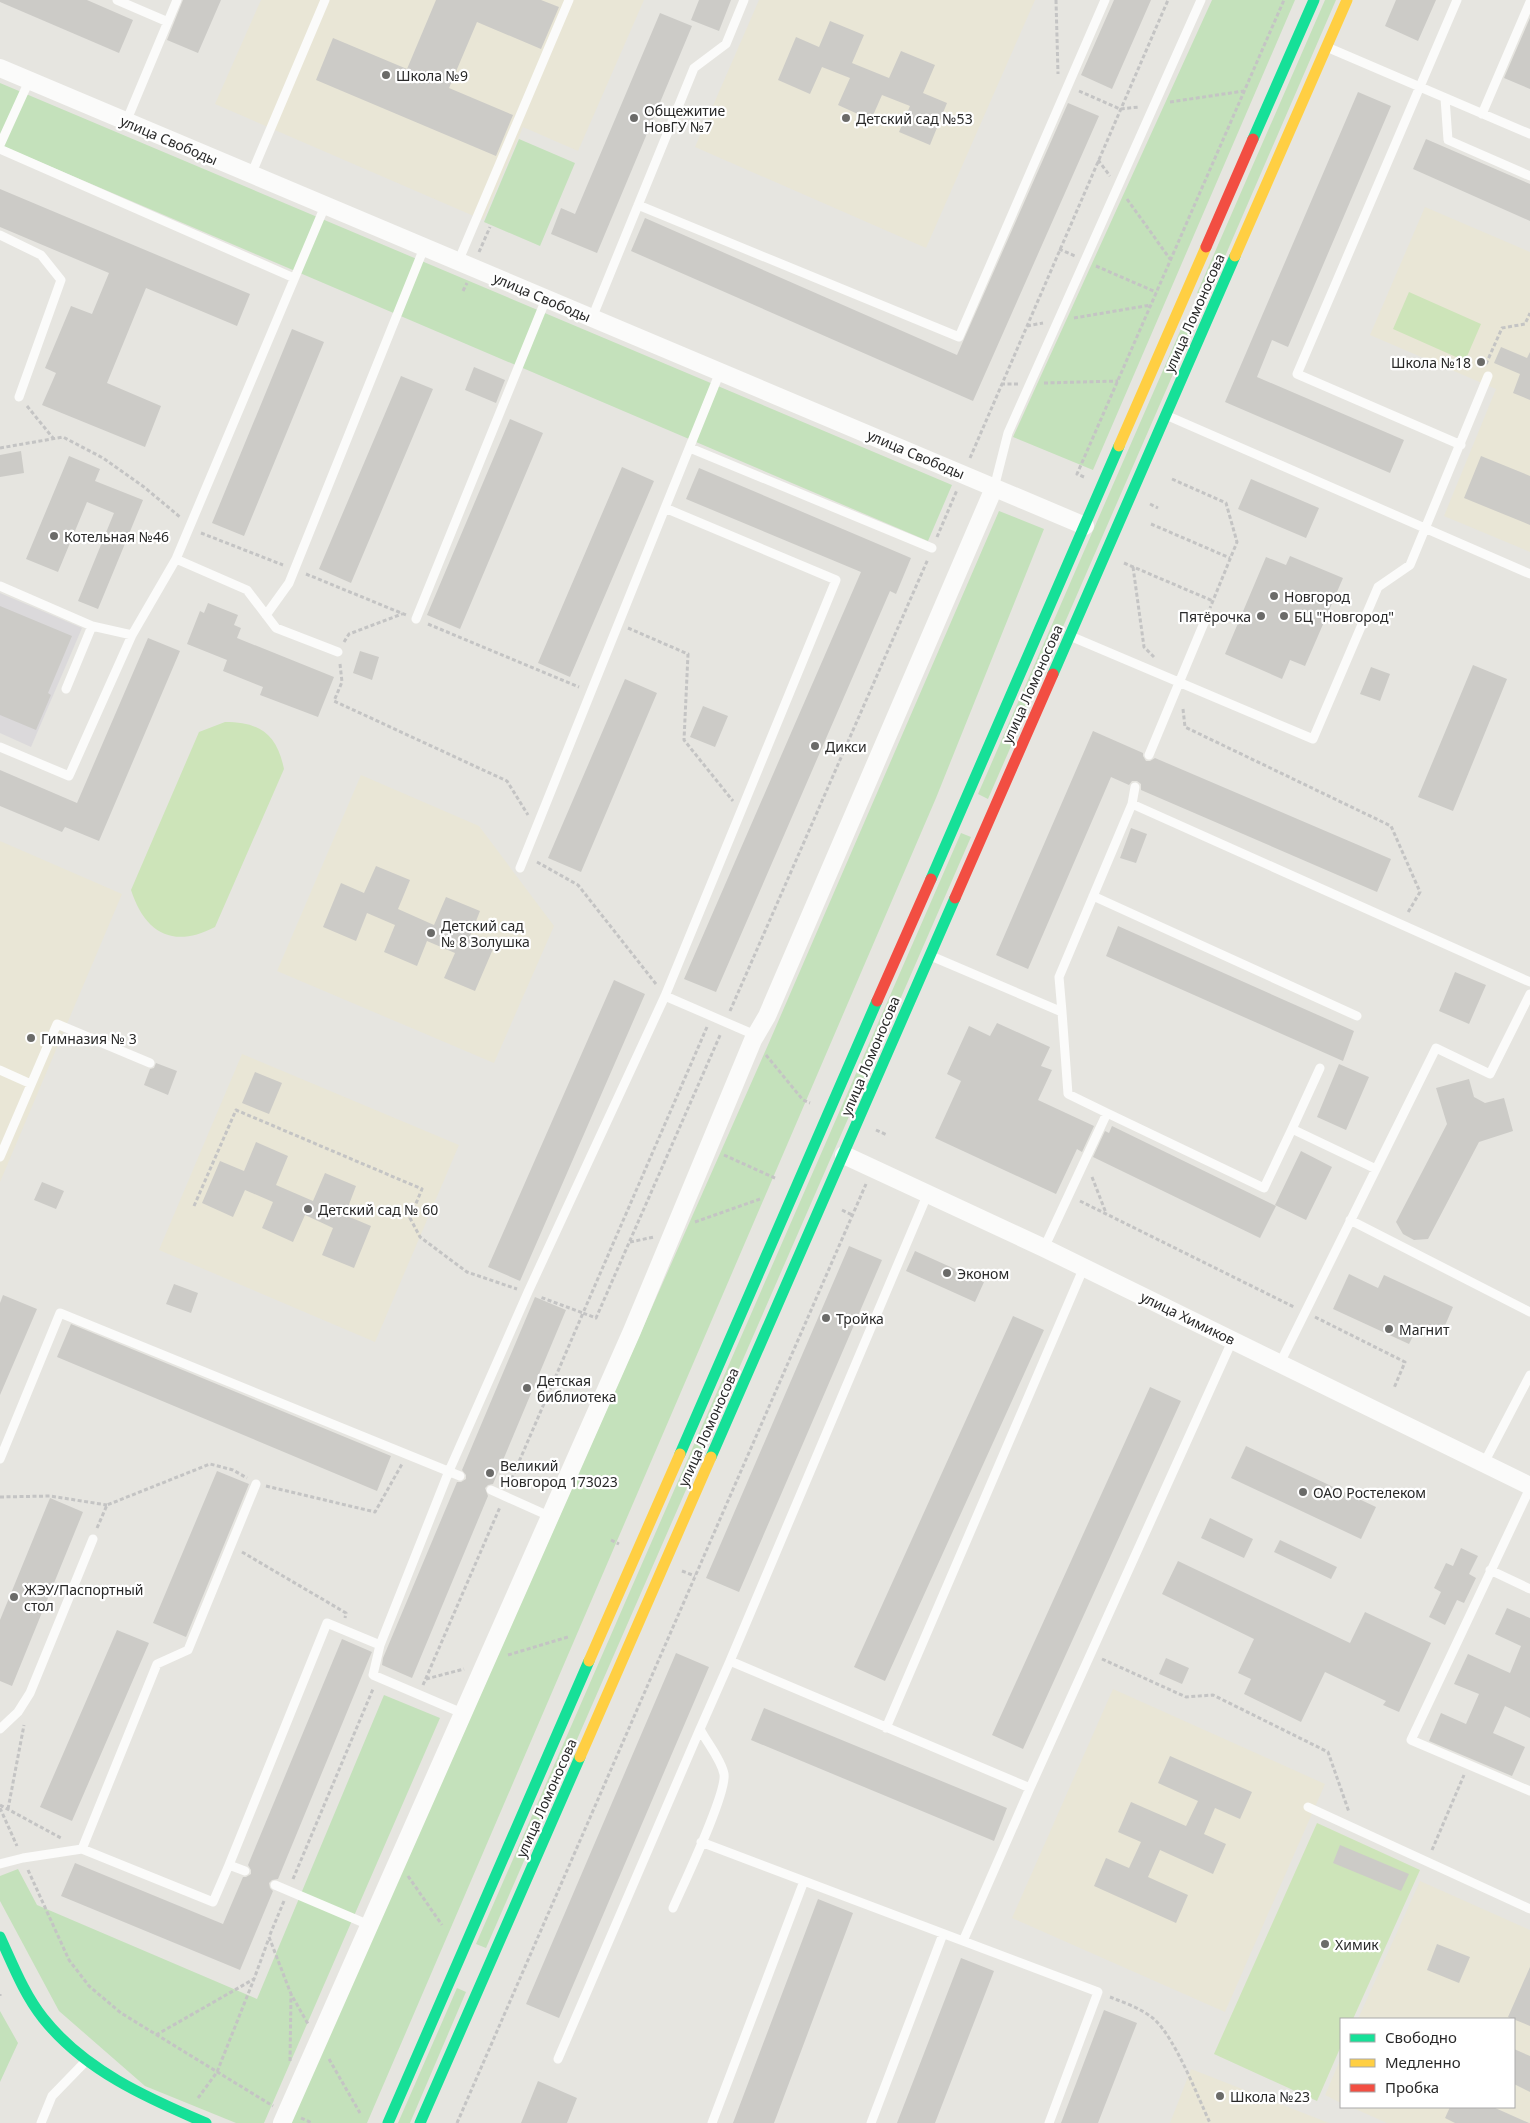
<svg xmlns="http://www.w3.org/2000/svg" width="1530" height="2123" viewBox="0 0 1530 2123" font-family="'Noto Sans',sans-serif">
	<rect width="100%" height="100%" fill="#e6e5e0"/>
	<path fill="#dbd9db" d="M0 593 82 628 31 747 0 733Z"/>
	<path fill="#e9e6d6" d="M261 0H644L578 151 523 127 483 220 215 104Z
		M759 0H1035L926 248 695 147Z
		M1425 207 1530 252V552L1444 516 1496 389 1370 335Z
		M361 775 479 826 554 926 494 1063 277 971Z
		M0 841 122 894 0 1182Z
		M242 1054 459 1145 375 1342 159 1250Z
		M1113 1689 1325 1784 1225 2012 1012 1918Z
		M1420 1881 1530 1930V2123H1387L1351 2107H1514V2019H1358Z
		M1341 2058V2103L1325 2095Z
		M1191 2069 1329 2123H1170Z"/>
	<path fill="#c4e1bb" d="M1212 0H1295L1093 470 1013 437Z
		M1325 0H1336L1207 298 1197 293Z
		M0 83 952 485 928 541 0 145Z
		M519 139 575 163 540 246 484 222Z
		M1181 329 1191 333 988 799 978 794Z
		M999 511 1044 529 936 798 367 2123H291L768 1045Z
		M961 833 971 837 486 1948 476 1944Z
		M384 1695 440 1718 264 2123H236L145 2086 59 2011 0 1901V1876L18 1869 37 1905 257 1999Z
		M457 1988 466 1992 410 2123H398Z
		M0 2011 18 2043 0 2082Z"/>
	<path fill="#cde4b9" d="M1409 292 1481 324 1465 361 1393 329Z
		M225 722C261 722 277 735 284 769L215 927C173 949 145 933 131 890L199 732Z
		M1317 1823 1420 1870 1353 2019H1341V2046L1317 2101 1214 2054Z"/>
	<path fill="#cccbc7" d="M0 0H87L133 20 119 53 0 2Z
		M183 0H221L198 53 167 40Z
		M436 0H541L559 7 541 49 477 22 449 88 513 115 496 156 316 80 333 38 407 69Z
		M699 0H731L719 31 691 20Z
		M1114 0H1151L1112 89 1081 75Z
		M1396 0H1436L1418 41 1385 26Z
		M660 13 692 26 597 253 551 234 561 208 575 214Z
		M1530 18V89L1504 78Z
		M830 21 864 35 852 63 889 78 901 51 935 65 923 93 947 103 930 145 899 132 910 106 882 95 871 120 838 105 850 78 822 67 810 94 778 80 796 37 819 47Z
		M1358 92 1391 106 1288 347 1272 340 1257 377 1404 440 1390 473 1225 402Z
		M1068 103 1099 116 973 401 631 251 645 218 957 355Z
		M1426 139 1530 184V221L1413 169Z
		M0 189 250 294 237 326 146 288 107 383 161 406 145 447 42 405 56 373 45 368 71 306 92 314 109 273 0 227Z
		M292 329 324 342 244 536 212 523Z
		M1501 347 1527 358 1530 352V400L1513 393 1520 374 1494 363Z
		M474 367 505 380 496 403 465 390Z
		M401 376 433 389 351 583 319 569Z
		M510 419 543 433 460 629 427 615Z
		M21 451 24 473 0 477V455Z
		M69 456 100 469 95 481 143 500 98 609 78 601 114 513 87 502 58 572 26 559Z
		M1481 456 1530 476V525L1464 498Z
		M622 467 654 481 570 677 538 663Z
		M699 468 911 558 896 594 890 591 716 992 684 979 861 572 686 499Z
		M1251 479 1319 508 1306 538 1238 509Z
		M1290 556 1343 578 1305 666 1290 660 1282 679 1225 654 1266 557 1286 565Z
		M208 603 238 615 234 625 241 628 237 638 334 677 318 717 260 695 263 687 223 671 227 660 187 644 200 611 204 613Z
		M0 606 72 636 48 693 51 695 36 730 0 715Z
		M148 638 180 651 99 841 65 827 62 832 0 806V770L77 803Z
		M360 651 379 657 372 680 353 673Z
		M1473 665 1507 679 1453 811 1418 797Z
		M1371 667 1390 674 1380 701 1360 694Z
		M625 679 657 693 581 872 548 858Z
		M703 706 728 716 715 747 690 737Z
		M1093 731 1143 753V756L1146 761H1150L1155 758 1391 859 1377 892 1141 790V784L1137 781H1132L1129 785 1111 777 1028 969 996 955Z
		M1131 828 1147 834 1136 863 1120 858Z
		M376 866 410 880 398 909 434 925 446 897 480 911 469 939 493 949 475 991 444 978 455 953 427 941 417 966 384 952 395 925 367 913 356 941 323 927 341 883 364 893Z
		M1118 926 1354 1031 1343 1061 1106 956Z
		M1455 972 1486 985 1469 1024 1439 1011Z
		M614 980 645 994 520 1281 488 1267Z
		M997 1023 1050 1047 1041 1066 1052 1070 1038 1100 1094 1126 1082 1152 1077 1149 1056 1194 935 1138 961 1081 947 1074 969 1026 990 1036Z
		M156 1063 177 1071 168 1095 144 1085 150 1069 154 1068Z
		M1339 1064 1369 1077 1346 1130 1317 1117Z
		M255 1072 282 1083 269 1114 242 1103Z
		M1469 1079 1474 1097 1485 1103 1504 1098 1513 1131 1479 1142 1428 1239 1414 1240 1403 1234 1396 1222 1447 1124 1436 1088Z
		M1112 1126 1276 1206 1260 1238 1093 1157 1105 1131 1109 1133Z
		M256 1142 288 1156 276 1185 313 1201 325 1173 356 1186 345 1215 371 1226 354 1268 322 1255 333 1228 305 1215 293 1242 262 1228 273 1202 245 1190 233 1217 202 1203 220 1161 244 1171Z
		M1301 1151 1332 1167 1306 1220 1275 1205Z
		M42 1182 64 1191 56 1209 34 1200Z
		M849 1246 882 1260 739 1592 706 1578Z
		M915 1251 984 1282 975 1302 906 1271Z
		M1349 1274 1378 1288 1384 1275 1453 1307 1440 1337 1418 1326 1409 1344 1333 1309Z
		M174 1284 198 1293 191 1313 166 1304Z
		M3 1295 37 1309 0 1395V1303Z
		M535 1297 566 1310 493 1484 488 1485 485 1488 488 1496 412 1678 382 1665 383 1658 457 1482H461L466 1479V1475L462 1470Z
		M1013 1316 1044 1330 885 1681 854 1667Z
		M71 1324 391 1456 377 1491 57 1357Z
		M1150 1387 1181 1401 1023 1749 992 1735Z
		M1246 1446 1376 1507 1361 1539 1231 1478Z
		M217 1471 249 1484 186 1637 153 1623Z
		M50 1498 83 1512 12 1686 0 1681V1620Z
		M1210 1518 1253 1539 1244 1558 1201 1538Z
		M1280 1540 1337 1567 1331 1579 1274 1552Z
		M1461 1548 1478 1556 1469 1574 1476 1578 1464 1603 1457 1600 1445 1625 1429 1617 1441 1592 1434 1588 1446 1563 1453 1566Z
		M1178 1561 1350 1643 1365 1612 1431 1643 1399 1712 1383 1705 1386 1701 1325 1672 1301 1722 1244 1694 1251 1679 1238 1673 1254 1639 1162 1594Z
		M1507 1608 1530 1618V1718L1505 1706 1493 1733 1525 1747 1512 1776 1429 1741 1441 1713 1466 1724 1479 1694 1454 1684 1468 1654 1510 1673 1521 1646 1495 1634Z
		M117 1630 149 1643 72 1821 40 1807Z
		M342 1639 372 1652 371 1654 278 1879 272 1880 269 1883 270 1888 273 1891 240 1970 61 1896 75 1863 223 1924 243 1877H246L251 1874V1870L248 1865Z
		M676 1653 709 1667 559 2018 526 2004Z
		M1166 1658 1189 1668 1182 1684 1159 1674Z
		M764 1708 1007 1808 994 1841 751 1740Z
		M1170 1756 1252 1792 1240 1819 1215 1808 1204 1834 1226 1844 1213 1874 1160 1850 1148 1877 1188 1895 1176 1923 1094 1886 1106 1858 1129 1868 1141 1842 1118 1832 1131 1802 1186 1826 1198 1801 1158 1783Z
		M1340 1845 1409 1874 1401 1891 1333 1863Z
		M818 1899 853 1913 774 2123H733Z
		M1437 1944 1470 1957 1459 1983 1427 1970Z
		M961 1958 994 1971 935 2123H897Z
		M1530 1967V2026L1508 2017Z
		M1104 2010 1137 2023 1098 2123H1061Z
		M1514 2049 1530 2056V2092L1514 2084Z
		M538 2081 577 2098 567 2123H521Z
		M1450 2107H1493L1529 2123H1455L1445 2118Z"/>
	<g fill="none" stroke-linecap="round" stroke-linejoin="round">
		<path stroke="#c4c4c4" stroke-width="3" stroke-dasharray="4 2.5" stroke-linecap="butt" d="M1056 0 1058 74
			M1079 91 1120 109 1139 107
			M1170 102 1244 91
			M1098 160 1110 176
			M1127 199 1170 259
			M1059 249 1075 256
			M479 252 490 227
			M1096 266 1156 292
			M463 291 467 283
			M1074 318 1151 305
			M1027 326 1043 323
			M1486 364 1502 328 1525 324 1530 313
			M1044 383 1118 381
			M1001 384H1018
			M27 406 53 438
			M0 448 63 437 103 458 144 487 180 517
			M970 458 1168 0
			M1084 477 1077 474 1284 0
			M1172 479 1226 503 1237 542 1210 608
			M1150 504 1158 508
			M1151 524 1230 558
			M201 533 283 565
			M937 537 957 490
			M1124 563 1213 601
			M1133 567 1144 647 1154 657
			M306 574 406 615
			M428 624 579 687
			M628 628 688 654 684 740 733 801
			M344 642 349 634 402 614
			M340 664 342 682 334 701 507 781 528 815
			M1183 709 1185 727 1391 826 1420 892 1407 914
			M537 862 578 885 656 984
			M730 1011 928 559
			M707 1027 583 1313 596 1318 721 1033
			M766 1055 803 1100 810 1103
			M876 1130 887 1135
			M724 1155 777 1179
			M1092 1177 1106 1213
			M1080 1201 1294 1307
			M194 1206 236 1110 422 1189 410 1218 420 1237 467 1272 517 1289
			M842 1210 852 1215
			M695 1222 760 1199
			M630 1242 654 1237
			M1315 1317 1405 1362 1394 1388
			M509 1485 583 1313 540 1297
			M266 1486 375 1512 402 1464
			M0 1497 50 1496 107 1505
			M97 1528 107 1505 210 1464 233 1470 247 1478
			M611 1540 619 1544
			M242 1552 346 1613 345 1618
			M682 1571 695 1576
			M508 1655 568 1637
			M1102 1659 1186 1697 1213 1695 1328 1752 1349 1812
			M426 1679 464 1669
			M423 1685 500 1507
			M0 1805 61 1838
			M0 1808 17 1846
			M8 1809 24 1725
			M1432 1850 1464 1775
			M28 1870 69 1960 89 1986 121 2013 273 2106
			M408 1876 442 1925
			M293 1879 373 1689
			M284 1901 269 1937 291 1994 308 2024
			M0 1996V1994
			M1110 1997C1125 2003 1143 2009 1155 2020 1176 2040 1197 2095 1210 2123
			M156 2035 254 1979 269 1938
			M329 2059 360 2113
			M290 2061 291 1995
			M198 2098 217 2072 254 1979
			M301 2118 312 2123
			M457 2123 866 1184"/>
		<path stroke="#fbfbfa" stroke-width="9" d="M117 0 168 22
			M1457 0 1297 374 1461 445
			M1329 48 1530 134
			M1445 98 1448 140 1530 176
			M1482 114 1530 2
			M126 122 177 0
			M0 145 29 81
			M0 149 294 278
			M251 175 325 0
			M638 205 959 337 1105 0
			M0 235 41 255 61 280 19 397
			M458 262 569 0
			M592 318 694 68 726 44 744 0
			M1168 416 1530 574
			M690 448 932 548
			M994 488 1008 433 1201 0
			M176 559 247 590 276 628 338 652
			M0 586 92 626
			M266 615 289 583 424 248
			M416 619 546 299
			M1070 636 1313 739 1378 587 1410 565 1488 376
			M66 689 92 626 132 635 176 559 325 206
			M0 747 69 776 132 635
			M1149 755 1206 618
			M1132 804 1530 982
			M520 868 665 508
			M1093 896 1357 1016
			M931 956 1062 1012 1068 1094 1107 1113
			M665 996 755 1035
			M1062 1012 1059 977 1132 804 1135 787
			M0 1070 31 1084
			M1292 1129 1320 1068
			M0 1157 57 1024 150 1063
			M928 1193 730 1661 1030 1788
			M1350 1220 1530 1312
			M1044 1248 1107 1113 1264 1188 1292 1129 1376 1169
			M1280 1363 1436 1048 1490 1074 1530 994
			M0 1459 60 1313 460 1476
			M1484 1463 1530 1375
			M1530 1488 1411 1740 1530 1791
			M491 1490 549 1516
			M1490 1570 1530 1589
			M462 1713 373 1675 380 1645 449 1471 528 1292 665 996 836 580 665 508 720 372
			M886 1728 1084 1267
			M0 1729 18 1712 30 1693 93 1539
			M1308 1807 1530 1909
			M701 1842 804 1881
			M82 1849 157 1664 188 1650 256 1484
			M0 1864 23 1858 82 1849 213 1902 229 1865 245 1871
			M229 1865 327 1623 380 1645
			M275 1885 369 1925
			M673 1908C683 1885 727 1794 724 1774 721 1759 707 1743 700 1729L730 1661
			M963 1941 1030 1788 1233 1339
			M558 2059 700 1729
			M41 2123 52 2096 85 2062
			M712 2123 804 1881 1098 1992 1049 2123
			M871 2123 943 1934"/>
		<path stroke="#fbfbfa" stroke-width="18" d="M0 68 1085 526
			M844 1155 1044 1248 1530 1486
			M282 2123 632 1331 753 1040 767 1016 994 488"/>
		<path stroke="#16e098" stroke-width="11" d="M1253 139 1314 0
			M1053 674 1235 256
			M931 879 1119 446
			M680 1454 877 1001
			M711 1457 955 898
			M0 1937C13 1965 24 1994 43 2018 84 2070 147 2098 206 2123
			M388 2123 589 1661
			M420 2123 580 1757"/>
		<path stroke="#ffcf43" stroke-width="11" d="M1235 256 1347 0
			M1119 446 1206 247
			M589 1661 680 1454
			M580 1757 711 1457"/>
		<path stroke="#f24e42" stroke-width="11" d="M1206 247 1253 139
			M955 898 1053 674
			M877 1001 931 879"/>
	</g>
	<g fill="#6b6b69" stroke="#fff" stroke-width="2">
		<circle cx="386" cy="75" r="5"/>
		<circle cx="634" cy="118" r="5"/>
		<circle cx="846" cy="118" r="5"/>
		<circle cx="1481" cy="362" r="5"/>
		<circle cx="54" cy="536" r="5"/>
		<circle cx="1274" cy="596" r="5"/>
		<circle cx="1261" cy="616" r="5"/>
		<circle cx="1284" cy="616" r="5"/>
		<circle cx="815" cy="746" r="5"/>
		<circle cx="431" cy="933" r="5"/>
		<circle cx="31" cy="1038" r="5"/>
		<circle cx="308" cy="1209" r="5"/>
		<circle cx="947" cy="1273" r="5"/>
		<circle cx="826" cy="1318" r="5"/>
		<circle cx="1389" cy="1329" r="5"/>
		<circle cx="527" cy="1388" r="5"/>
		<circle cx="490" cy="1473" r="5"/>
		<circle cx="1303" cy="1492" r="5"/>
		<circle cx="14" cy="1597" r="5"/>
		<circle cx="1325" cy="1944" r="5"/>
		<circle cx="1220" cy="2096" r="5"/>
	</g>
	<g text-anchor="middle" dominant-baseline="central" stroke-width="4.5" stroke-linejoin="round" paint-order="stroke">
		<g font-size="14" fill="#292929" stroke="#fff" text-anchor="start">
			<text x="396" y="75">Школа №9</text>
			<text x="644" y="110">Общежитие<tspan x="644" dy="16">НовГУ №7</tspan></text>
			<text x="856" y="118">Детский сад №53</text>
			<text x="1471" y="362" text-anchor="end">Школа №18</text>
			<text x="64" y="536">Котельная №46</text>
			<text x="1284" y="596">Новгород</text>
			<text x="1251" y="616" text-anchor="end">Пятёрочка</text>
			<text x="1294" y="616">БЦ "Новгород"</text>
			<text x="825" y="746">Дикси</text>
			<text x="441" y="925">Детский сад<tspan x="441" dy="16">№ 8 Золушка</tspan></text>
			<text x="41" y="1038">Гимназия № 3</text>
			<text x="318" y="1209">Детский сад № 60</text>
			<text x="957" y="1273">Эконом</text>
			<text x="836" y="1318">Тройка</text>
			<text x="1399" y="1329">Магнит</text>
			<text x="537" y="1380">Детская<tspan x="537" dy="16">библиотека</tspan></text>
			<text x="500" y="1465">Великий<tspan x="500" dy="16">Новгород 173023</tspan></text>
			<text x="1313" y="1492">ОАО Ростелеком</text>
			<text x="24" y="1589">ЖЭУ/Паспортный<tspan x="24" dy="16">стол</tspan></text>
			<text x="1335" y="1944">Химик</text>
			<text x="1230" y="2096">Школа №23</text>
		</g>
		<g font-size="14" fill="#292929" stroke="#fff">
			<text transform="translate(169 140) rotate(23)">улица Свободы</text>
			<text transform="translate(542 297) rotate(23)">улица Свободы</text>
			<text transform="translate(1194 313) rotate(-66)">улица Ломоносова</text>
			<text transform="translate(916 454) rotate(23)">улица Свободы</text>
			<text transform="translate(1032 684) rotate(-66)">улица Ломоносова</text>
			<text transform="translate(870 1056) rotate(-67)">улица Ломоносова</text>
			<text transform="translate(1188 1318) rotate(26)">улица Химиков</text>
			<text transform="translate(708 1427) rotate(-66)">улица Ломоносова</text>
			<text transform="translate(546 1798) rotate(-66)">улица Ломоносова</text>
		</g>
	</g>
	<rect x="1340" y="2018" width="175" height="90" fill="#ffffff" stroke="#a9a9a9"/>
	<rect x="1350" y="2034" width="25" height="8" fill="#16e098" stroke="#a9a9a9"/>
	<text x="1385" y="2043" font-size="15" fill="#292929">Свободно</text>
	<rect x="1350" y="2059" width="25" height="8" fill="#ffcf43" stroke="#a9a9a9"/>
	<text x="1385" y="2068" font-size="15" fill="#292929">Медленно</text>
	<rect x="1350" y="2084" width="25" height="8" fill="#f24e42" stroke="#a9a9a9"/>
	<text x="1385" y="2093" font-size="15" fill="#292929">Пробка</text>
</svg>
